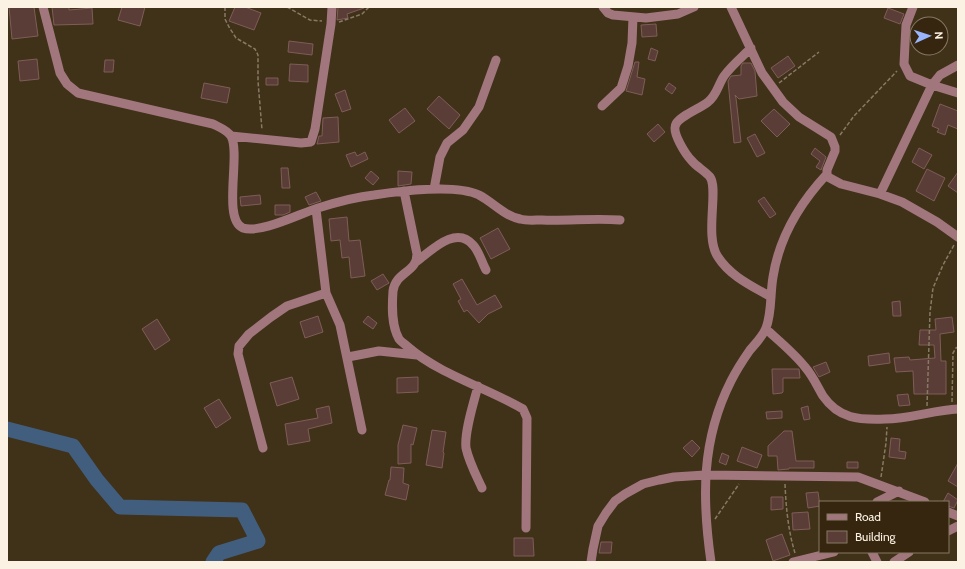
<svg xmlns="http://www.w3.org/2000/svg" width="965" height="569" viewBox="0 0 965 569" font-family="Cabin,sans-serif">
	<rect width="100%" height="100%" fill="#403119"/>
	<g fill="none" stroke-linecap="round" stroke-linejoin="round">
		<path stroke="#425e7f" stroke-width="15" d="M7 429 73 446 97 480 120 507 242 510 258 541 219 553 213 562"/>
	</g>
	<path fill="#5b3d37" stroke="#7e5d57" d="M9 7H34L38 36 12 39Z
		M52 7H69V10L92 8 93 24 54 25Z
		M122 7H145L140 26 118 20Z
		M235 7H245L261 13 254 30 229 21Z
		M338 7H364V8L347 14 348 18 337 20Z
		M888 8 904 14 900 24 884 18Z
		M656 24 657 36 642 37 641 25Z
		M289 41 313 44 312 55 288 52Z
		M651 48 658 51 655 61 648 59Z
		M788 56 795 66 778 78 771 68Z
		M37 59 39 79 20 81 18 61Z
		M105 60H114L113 72H104Z
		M635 62H639L637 77 645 79 642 95 626 91Z
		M743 63H751L755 71 757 96 739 99 735 95 736 98 741 142 734 143 728 81 731 76 741 75V66Z
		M290 64 308 65V82L289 81Z
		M266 78H278V85H266Z
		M204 83 230 88 227 103 201 98Z
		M669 83 676 88 672 94 665 89Z
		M345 90 351 109 342 112 335 94Z
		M439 96 460 115 449 129 427 109Z
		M940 104 958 111V129L948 125 945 135 937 132 939 129 932 126Z
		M405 108 415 121 399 133 389 120Z
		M774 109 790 124 777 137 761 121Z
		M338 117 339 142 317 144 319 136H322L323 118Z
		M658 124 665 132 654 142 647 134Z
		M755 134 765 153 757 157 747 138Z
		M815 148 826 157 821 170 816 167 820 161 811 154Z
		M919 148 932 155 924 169 912 162Z
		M355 152 357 156 365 152 368 159 351 167 346 155Z
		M281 168H288L290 188H282Z
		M927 169 945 178 934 201 916 191Z
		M371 171 379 178 373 185 365 178Z
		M398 171 412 172 411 184 398 186Z
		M958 172V193L948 186Z
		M316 192 321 201 309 205 305 197Z
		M260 195 261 204 241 206 240 197Z
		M764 197 776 214 770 218 758 201Z
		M275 205H290V212L283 215H275Z
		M347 217 349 241 360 240 365 276 351 278 349 257 342 258 340 240 331 241 329 219Z
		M498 228 510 249 491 259 480 238Z
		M383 274 389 283 377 290 371 281Z
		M462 279 477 305 495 295 502 307 488 314 479 323 467 310 464 312 458 301 461 299 453 284Z
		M900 301 901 316H893L892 302Z
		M318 316 323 332 305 338 300 322Z
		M368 316 377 323 373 329 363 322Z
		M952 317 954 332 940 334 941 361H946V394H914L913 371 896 372 894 358 909 357 910 360 935 358 934 345H919L920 330H936L935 319Z
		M157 319 170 340 155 350 142 329Z
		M889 353 890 363 869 366 868 356Z
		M826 362 830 372 819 377 813 367Z
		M772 369H799L800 378H783V392L782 393 773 394Z
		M292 377 299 399 277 406 270 383Z
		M418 377V392L397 393V378Z
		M908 394 910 405 899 406 897 395Z
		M219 399 231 418 216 428 204 408Z
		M329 406 332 423 308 429 310 441 288 445 285 424 318 418 316 409Z
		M808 406 810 419 804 420 801 408Z
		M782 411V418L767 419 766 412Z
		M403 425 417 428 413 445 411 444V463L398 464V445Z
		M432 430 446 432 443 452 444 453 442 468 426 465Z
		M784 431H792L796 461H814V468H789V469L778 470 777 456H768V446Z
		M891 438 900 439 899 451 906 452 905 459 889 457Z
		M692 440 700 448 692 457 683 448Z
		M742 447 762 455 757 468 737 461Z
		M722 453 729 456 726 465 719 462Z
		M847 462H858V468H847Z
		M958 463V487L948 481Z
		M391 467 404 468 403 483 409 485 406 500 385 495 389 480H390Z
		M818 492 820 506 808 508 806 493Z
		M948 493 958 500 954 508 948 506V502H943Z
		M771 497H783V509L771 510Z
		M808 512 810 529 793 530 792 513Z
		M782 534 790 555 773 561 766 540Z
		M514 538H533L534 556H514Z
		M601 542H612L611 553H599Z"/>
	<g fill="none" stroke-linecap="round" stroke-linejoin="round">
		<path stroke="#877a65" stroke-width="1.5" stroke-dasharray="4 2" stroke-linecap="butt" d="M225 7V19L229 27 236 38 255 49 258 55V81L262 130
			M287 7 310 20 322 21
			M339 22 362 14 369 7
			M779 83 819 52
			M840 135 854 116 897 71
			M952 402 953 353 956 348 958 347
			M927 406 930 312 933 288 943 265 954 245
			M881 477 886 443 887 427
			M785 484C786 507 788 530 795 553
			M715 519 739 484"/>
		<path stroke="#a1767d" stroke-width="9" d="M43 7 60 73 67 84 78 93 213 124C219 127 227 130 231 136 241 154 222 220 243 228 260 234 301 213 318 208 337 202 355 197 374 195 400 191 456 184 479 195 494 203 503 215 520 219 527 221 535 220 542 220 568 221 594 218 620 220
			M603 7 608 13 613 15 646 18 678 14 694 7
			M731 7 762 73 783 102 799 117 831 137 835 147V151L827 170V174L828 177 841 184 880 194 902 202 937 222 958 237
			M913 7 906 25 904 64 910 76 932 85 958 93
			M751 48C742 57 731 66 724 76 718 85 717 95 708 102 701 108 680 116 676 124 671 132 686 155 692 161 697 167 705 171 710 177 719 189 704 237 718 257 730 276 752 286 771 297
			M602 106 621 88 628 66 632 43 633 17
			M231 136 301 143 311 142 315 129 331 24 332 7
			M434 189 440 157 447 143 463 130 479 107 496 60
			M404 191 417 254C417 273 396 271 393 291 392 305 391 325 399 339 401 342 405 344 408 347 439 374 487 388 523 409L527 418 526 528
			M880 194 932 85 940 75 958 65
			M316 209 326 293 340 325 362 430
			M417 261C432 250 456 225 473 245 479 251 482 263 486 270
			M766 329C779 341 794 353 805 367 813 376 817 386 823 396 839 419 859 420 885 419 910 419 934 410 958 409
			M348 357 379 351 417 355
			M478 386C474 402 464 432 466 448 469 462 476 475 482 488
			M263 448 238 354 239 346 249 334 271 317 287 306 326 293
			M877 502 899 491
			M948 512 958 516
			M948 531 958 526
			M872 552 877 562
			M591 562 593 549 598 526 606 513 615 501 625 494 643 484 659 480 674 477 705 475 858 477 925 502
			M711 562C702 499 701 440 731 381 736 371 743 360 750 350 755 344 763 336 766 328 772 313 770 294 773 277 779 238 800 203 827 174
			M793 562 834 552
			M894 562 909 552"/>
	</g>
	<rect width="965" height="569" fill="none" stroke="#fcf2e4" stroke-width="16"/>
	<rect x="819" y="501" width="130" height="52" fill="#36260f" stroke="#857864"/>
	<rect x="827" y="514" width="20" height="6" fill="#a1767d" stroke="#857864"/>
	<text x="855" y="521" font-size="12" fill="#fcf2e4">Road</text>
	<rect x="827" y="531" width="20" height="12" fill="#5b3d37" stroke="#857864"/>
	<text x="855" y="541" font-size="12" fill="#fcf2e4">Building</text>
	<g transform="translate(929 36) rotate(87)"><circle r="19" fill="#36260f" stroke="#857864"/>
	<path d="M0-3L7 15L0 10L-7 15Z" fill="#99b5fd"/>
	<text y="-6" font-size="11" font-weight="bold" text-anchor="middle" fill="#fcf2e4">N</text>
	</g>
</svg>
